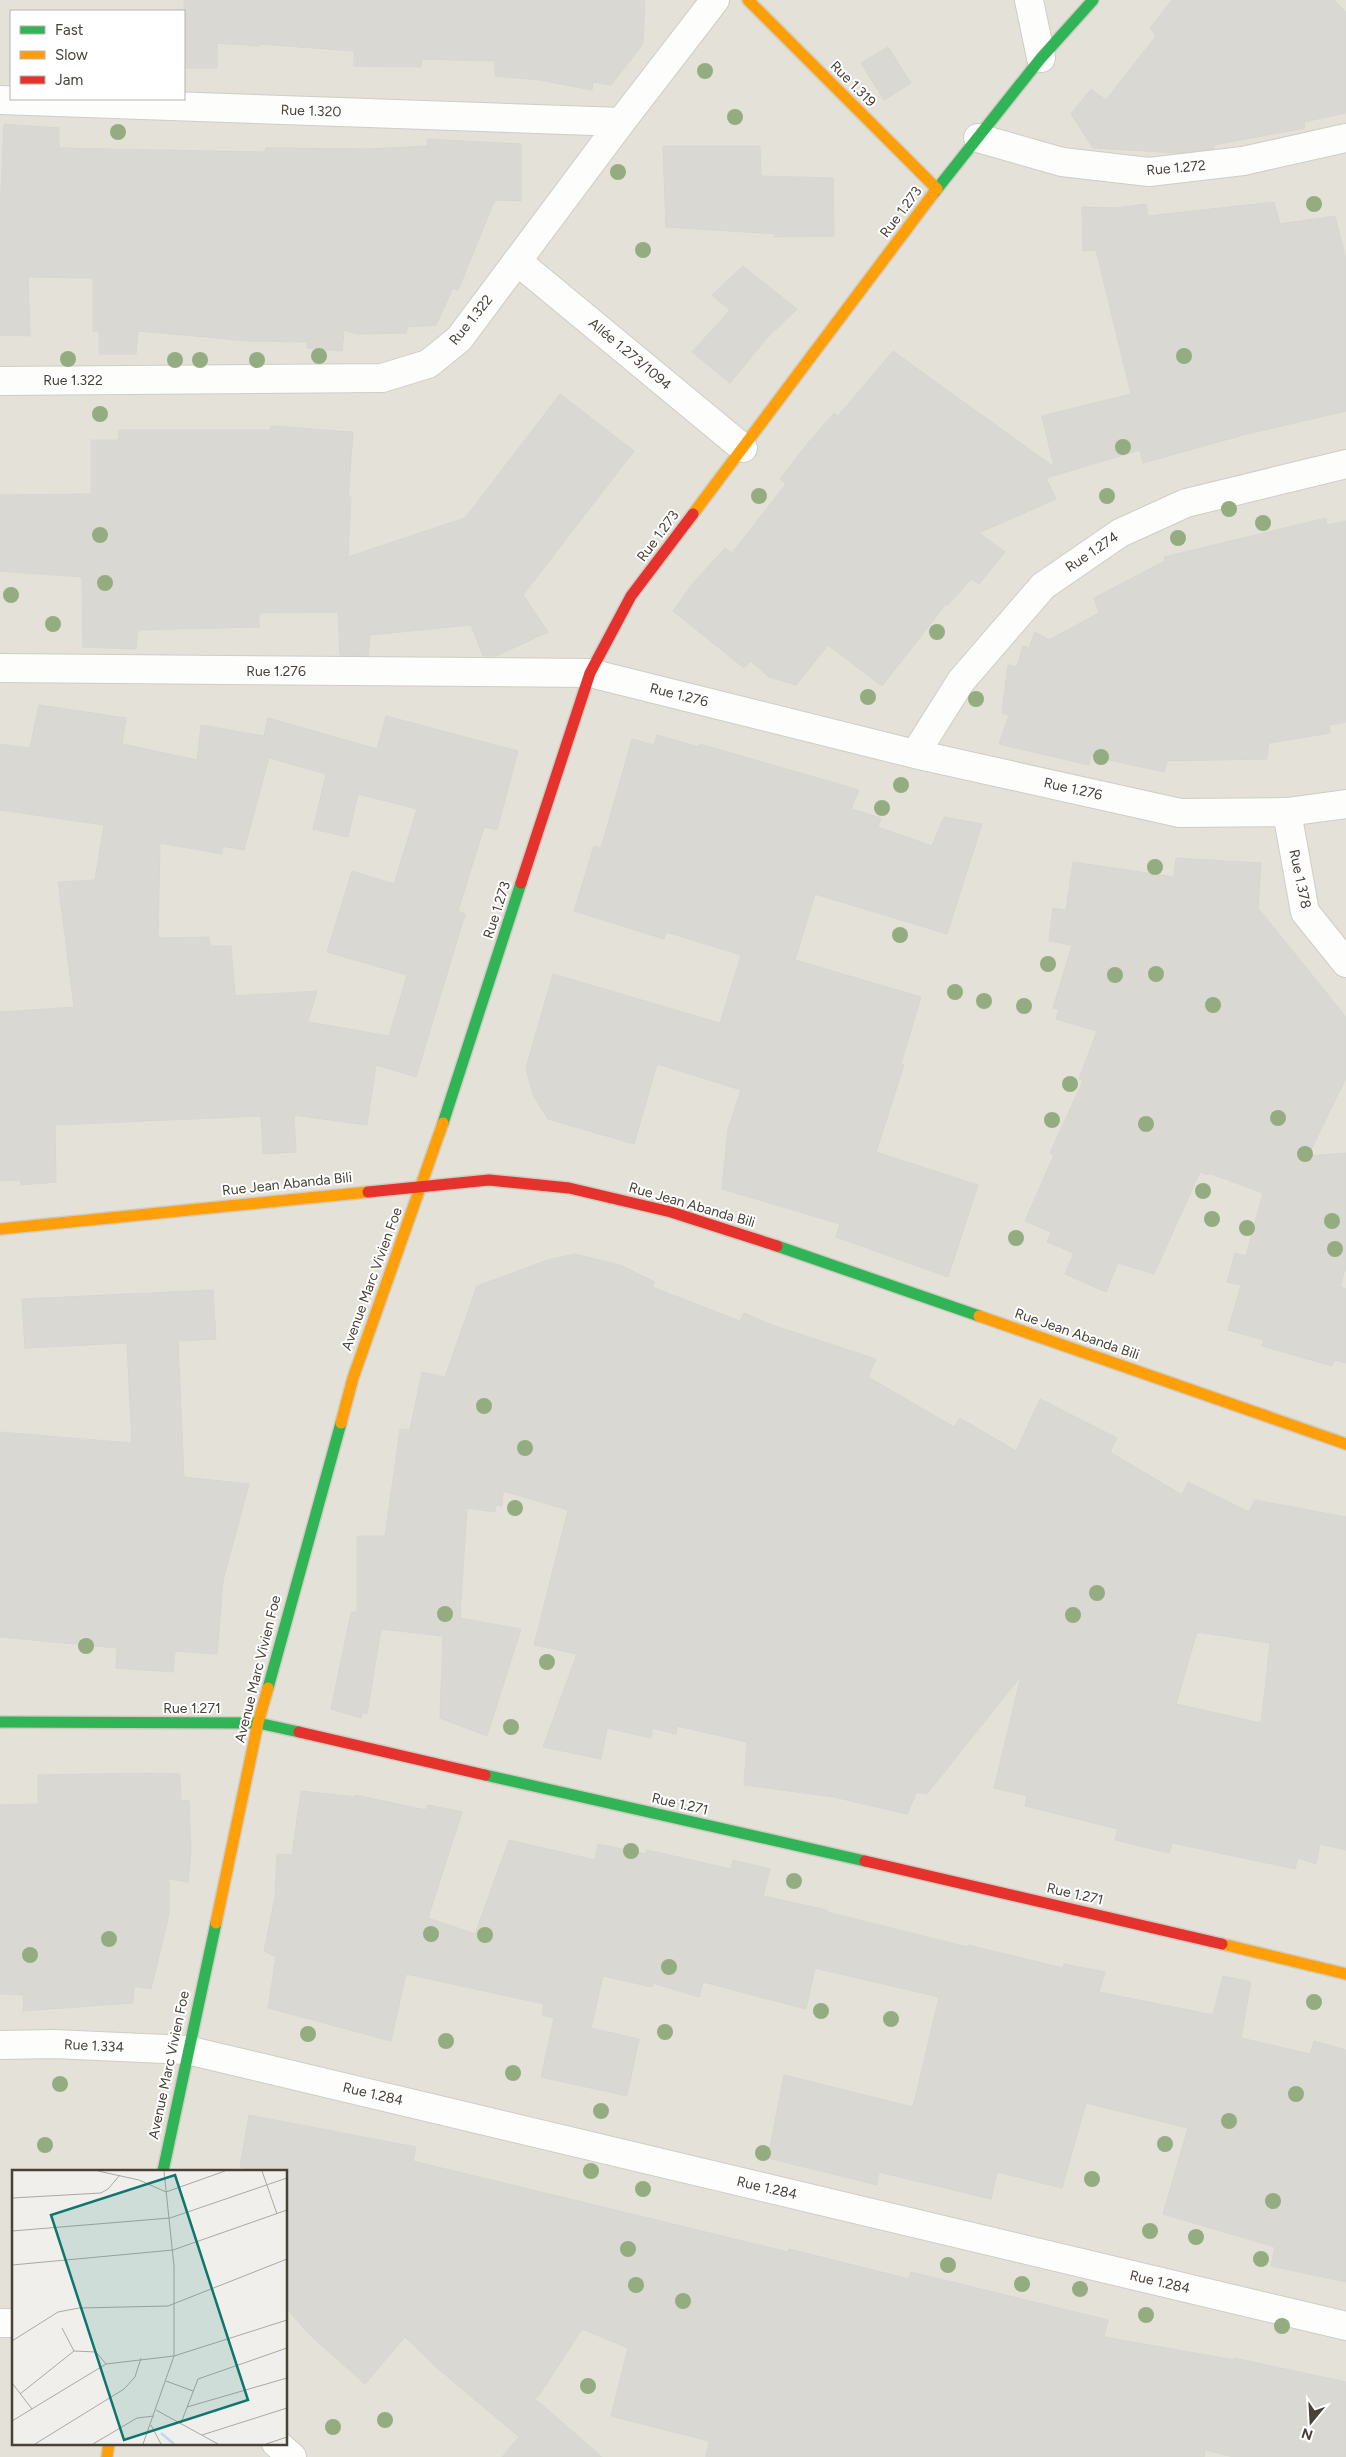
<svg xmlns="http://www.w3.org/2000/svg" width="1346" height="2457" viewBox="0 0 1346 2457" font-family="Figtree,sans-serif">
	<rect width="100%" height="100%" fill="#f0efeb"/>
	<path fill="#e4e1d8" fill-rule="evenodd" d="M0 0H1346V2457H0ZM11 11H184V99H11ZM14 2171H286V2443H14Z"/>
	<path fill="#dad8d3" stroke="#d8d6d1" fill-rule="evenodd" d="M184 0H645L643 44 611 85 593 82 592 90 540 80 495 76V61L422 59 421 67 354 66V51L259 44V46L217 43V68H184Z
		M1172 0H1334L1346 12V113L1304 122 1305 128 1214 145V149L1178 153 1093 148 1071 114 1091 89 1106 100 1156 36 1150 28Z
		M888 47 911 83 884 100 861 63Z
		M4 124 59 128V148L265 152 266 148 370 149 427 146V139L521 144V201L495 200 458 290 453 288 436 325 408 327 406 333 356 334 344 330 342 351 307 348V342L250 341 138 331 136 354H99V331H93V278L28 277 30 336 0 335V211Z
		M663 146H760L761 176 833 178 834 236 774 237 777 234 666 227Z
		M1274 202 1280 224 1335 216 1346 259V411L1243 435 1143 463 1140 450 1046 478 1056 499 979 533 1005 552 979 584 971 579 948 605 946 604 882 686 828 645 796 685 769 677 751 661 744 668 673 611 694 582 725 548 732 553 786 484 780 479 808 443 834 413 838 416 893 351 1054 467 1042 416 1131 394 1096 250 1083 251 1082 207 1116 208 1146 204 1148 216Z
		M743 266 797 309 766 339 730 383 692 352 730 310 712 295Z
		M560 394 634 451 523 595 548 632 496 656H483L471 625 370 635 368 656 340 655 338 612 259 613V627L138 630 136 649 83 647 82 577 0 571V495L91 494V440H118L119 430H270L271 426 353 432 348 497H351L348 557 465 518Z
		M1326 518 1327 525 1346 521V722L1329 725 1330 733 1270 743 1269 739 1267 759 1167 761 1164 772 1091 756 1089 765 999 744 1009 715 1002 713 1008 665 1017 667 1023 646 1029 648 1035 632 1049 640 1099 613 1094 598 1165 561 1164 557Z
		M39 705 126 718 122 744 197 760 201 725 264 736 268 718 377 749 386 716 518 751 497 830 484 827 458 911 465 914 416 1077 376 1065 367 1125 294 1115 296 1152 263 1154 261 1116 55 1125 56 1182 21 1185 20 1180 0 1181V1012L74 1007 58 882 95 880 104 825 0 810V744L30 748ZM269 758 326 774 313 829 348 837 358 794 417 809 394 884 352 871 327 952 407 975 389 1036 308 1022 317 991 235 996 231 946H210L209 937 158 938 160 843 222 854V846L244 850Z
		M657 735 699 747 700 744 859 790 851 809 881 818 878 827 932 846 944 817 982 824 947 934 815 894 795 960 921 997 901 1064 904 1065 876 1152 978 1185 948 1277 836 1237 840 1224 722 1189 728 1129 741 1090 657 1064 634 1144 548 1119 533 1095 526 1068 553 974 720 1023 741 955 666 932 664 939 574 911 594 846 601 848 632 739 654 745Z
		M1176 858 1261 863 1258 908 1346 1017V1078L1308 1156 1346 1153V1266L1340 1287 1346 1289V1363L1334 1360 1332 1366 1262 1346 1264 1340 1228 1330 1241 1285 1227 1282 1235 1253 1246 1256 1263 1193 1209 1173 1208 1175 1200 1172 1154 1274 1118 1263 1106 1292 1065 1274 1074 1253 1047 1242 1051 1232 1025 1221 1054 1155 1050 1153 1083 1081 1079 1079 1097 1031 1056 1019 1059 1009 1053 1008 1072 945 1049 941 1053 908 1066 910 1073 862 1174 877Z
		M575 1254 620 1265 655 1282 652 1287 740 1321 744 1313 772 1325 876 1359 868 1377 954 1427 960 1418 1016 1451 1040 1399 1117 1438 1110 1452 1182 1495 1188 1482 1249 1512 1255 1500 1346 1517V1850L1320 1844 1316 1864 1298 1858 1295 1869 1172 1843 1169 1853 1115 1840 1118 1829 1025 1806 1027 1796 994 1788 1021 1676 927 1794 917 1792 907 1814 834 1797 744 1785 747 1742 677 1726 676 1734 652 1728 651 1738 607 1728 601 1759 543 1747 577 1654 534 1645 568 1510 503 1491 502 1506 496 1505 495 1512 467 1508 460 1618 521 1629 487 1736 440 1718 443 1636 381 1629 367 1714 362 1713 361 1718 331 1709 351 1613 357 1611V1536H385L400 1429 410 1430 422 1372 445 1377 477 1286 548 1260ZM1197 1632 1270 1643 1261 1723 1176 1704Z
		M213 1290 216 1339 178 1341 184 1477 249 1484 223 1581 217 1654 175 1651 173 1672 116 1668 117 1648 0 1637V1432L132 1443 127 1343 25 1348 22 1299Z
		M148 1773 180 1774 181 1800 189 1801 191 1850 188 1882 169 1879V1914L151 1989 134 1986 133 2003 23 2011 24 1995 0 1994V1805L38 1804V1775Z
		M301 1791 355 1797V1795L426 1810 428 1805 462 1812 428 1918 475 1934 509 1840 595 1860 598 1844 646 1854 647 1850 731 1869 733 1860 770 1869 763 1896 827 1910V1912L967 1947 968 1945 1063 1968 1064 1964 1105 1972 1099 1992 1213 2015 1223 1976 1251 1982 1241 2038 1310 2054 1314 2041 1346 2050V2282L1271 2266 1275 2247 1163 2214 1188 2128 1086 2103 1062 2188 997 2172 991 2199 879 2172 877 2185 768 2158 784 2075 913 2107 939 1997 815 1968 806 2009 703 1982 699 1997 653 1983 652 1987 603 1976 591 2028 639 2039 627 2096 541 2077 554 2018 542 2015 544 2004 406 1974 391 2041 268 2008 276 1957 264 1951 275 1897 277 1854 292 1855Z
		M249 2115 416 2147 413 2161 788 2252 789 2249 909 2279 911 2272 1108 2320 1104 2337 1234 2360V2358L1346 2382V2457H1234L1205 2450 1204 2457H706L709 2441 611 2416 628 2348 582 2329 538 2397 532 2396 602 2457H502L519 2437 436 2367 405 2337 365 2384 311 2336 286 2308V2171H258L240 2167Z"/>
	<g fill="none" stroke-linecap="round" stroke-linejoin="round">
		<defs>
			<path id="street" d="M1029 0 1041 58
				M0 100 621 122
				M978 138 1062 162 1149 172 1243 161 1346 138
				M517 261 743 448
				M0 381 382 378 428 364 459 339 621 122 715 0
				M0 668 590 673 915 754 1180 813 1287 812 1346 804
				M915 754 961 681 1043 586 1120 533 1186 503 1346 464
				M1287 812 1305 912 1346 963
				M0 2045 54 2044 187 2050 1346 2326
				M0 2323H14
				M276 2443 292 2457"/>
			<path id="fast" d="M933 194 1041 58 1093 0
				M443 1123 521 883
				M777 1246 979 1316
				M268 1688 341 1423
				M0 1722 258 1723 299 1732
				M485 1775 865 1861
				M163 2171 216 1923"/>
			<path id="slow" d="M748 0 937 189
				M693 514 933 194
				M0 1229 368 1192
				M979 1316 1346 1444
				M341 1423 353 1378 443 1123
				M216 1923 258 1723 268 1688
				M1222 1944 1346 1974
				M107 2457 109 2443"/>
			<path id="jam" d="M521 883 590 673 631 596 693 514
				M368 1192 489 1180 569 1188 671 1212 777 1246
				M299 1732 485 1775
				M865 1861 1222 1944"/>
		</defs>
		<use href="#street" stroke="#cecdc8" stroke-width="30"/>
		<use href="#fast" stroke="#cfccc2" stroke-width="14"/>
		<use href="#slow" stroke="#cfccc2" stroke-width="14"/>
		<use href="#jam" stroke="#cfccc2" stroke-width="14"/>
		<use href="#street" stroke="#fdfdfc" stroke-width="28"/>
		<use href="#fast" stroke="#30b455" stroke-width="11"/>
		<use href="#slow" stroke="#ff9f0a" stroke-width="11"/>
		<use href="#jam" stroke="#e5322d" stroke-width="11"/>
	</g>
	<g fill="#93ad81">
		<circle cx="705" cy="71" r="8"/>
		<circle cx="735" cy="117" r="8"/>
		<circle cx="118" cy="132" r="8"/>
		<circle cx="618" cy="172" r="8"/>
		<circle cx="1314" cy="204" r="8"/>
		<circle cx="643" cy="250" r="8"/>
		<circle cx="319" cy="356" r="8"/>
		<circle cx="1184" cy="356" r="8"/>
		<circle cx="68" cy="359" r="8"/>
		<circle cx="175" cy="360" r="8"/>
		<circle cx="200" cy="360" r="8"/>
		<circle cx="257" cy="360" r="8"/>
		<circle cx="100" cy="414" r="8"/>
		<circle cx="1123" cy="447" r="8"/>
		<circle cx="759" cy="496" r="8"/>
		<circle cx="1107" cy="496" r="8"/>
		<circle cx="1229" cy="509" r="8"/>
		<circle cx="1263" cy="523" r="8"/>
		<circle cx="100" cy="535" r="8"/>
		<circle cx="1178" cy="538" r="8"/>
		<circle cx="105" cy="583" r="8"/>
		<circle cx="11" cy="595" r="8"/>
		<circle cx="53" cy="624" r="8"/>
		<circle cx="937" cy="632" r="8"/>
		<circle cx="868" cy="697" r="8"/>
		<circle cx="976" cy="699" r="8"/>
		<circle cx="1101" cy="757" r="8"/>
		<circle cx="901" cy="785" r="8"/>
		<circle cx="882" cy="808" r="8"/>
		<circle cx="1155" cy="867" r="8"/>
		<circle cx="900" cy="935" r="8"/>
		<circle cx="1048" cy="964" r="8"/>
		<circle cx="1156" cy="974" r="8"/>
		<circle cx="1115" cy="975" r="8"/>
		<circle cx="955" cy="992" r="8"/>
		<circle cx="984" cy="1001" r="8"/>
		<circle cx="1213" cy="1005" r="8"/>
		<circle cx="1024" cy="1006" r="8"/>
		<circle cx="1070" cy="1084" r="8"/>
		<circle cx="1278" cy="1118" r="8"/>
		<circle cx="1052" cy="1120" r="8"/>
		<circle cx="1146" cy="1124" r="8"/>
		<circle cx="1305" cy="1154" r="8"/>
		<circle cx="1203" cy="1191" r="8"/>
		<circle cx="1212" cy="1219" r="8"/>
		<circle cx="1332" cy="1221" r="8"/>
		<circle cx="1247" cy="1228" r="8"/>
		<circle cx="1016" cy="1238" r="8"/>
		<circle cx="1335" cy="1249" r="8"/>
		<circle cx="484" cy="1406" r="8"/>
		<circle cx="525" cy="1448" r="8"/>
		<circle cx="515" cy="1508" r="8"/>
		<circle cx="1097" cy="1593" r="8"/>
		<circle cx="445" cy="1614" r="8"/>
		<circle cx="1073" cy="1615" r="8"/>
		<circle cx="86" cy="1646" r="8"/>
		<circle cx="547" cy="1662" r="8"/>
		<circle cx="511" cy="1727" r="8"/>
		<circle cx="631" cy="1851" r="8"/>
		<circle cx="794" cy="1881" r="8"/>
		<circle cx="431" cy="1934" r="8"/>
		<circle cx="485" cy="1935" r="8"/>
		<circle cx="109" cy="1939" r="8"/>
		<circle cx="30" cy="1955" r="8"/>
		<circle cx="669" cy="1967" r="8"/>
		<circle cx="1314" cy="2002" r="8"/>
		<circle cx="821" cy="2011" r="8"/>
		<circle cx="891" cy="2019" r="8"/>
		<circle cx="665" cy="2032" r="8"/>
		<circle cx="308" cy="2034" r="8"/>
		<circle cx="446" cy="2041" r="8"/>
		<circle cx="513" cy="2073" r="8"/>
		<circle cx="60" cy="2084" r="8"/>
		<circle cx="1296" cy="2094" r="8"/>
		<circle cx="601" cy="2111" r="8"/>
		<circle cx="1229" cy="2121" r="8"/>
		<circle cx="1165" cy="2144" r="8"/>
		<circle cx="45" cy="2145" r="8"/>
		<circle cx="763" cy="2153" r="8"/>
		<circle cx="591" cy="2171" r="8"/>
		<circle cx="1092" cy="2179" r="8"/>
		<circle cx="643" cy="2189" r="8"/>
		<circle cx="1273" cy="2201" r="8"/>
		<circle cx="1150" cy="2231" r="8"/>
		<circle cx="1196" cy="2237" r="8"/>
		<circle cx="628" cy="2249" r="8"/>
		<circle cx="1261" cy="2259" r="8"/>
		<circle cx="948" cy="2265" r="8"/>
		<circle cx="1022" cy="2284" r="8"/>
		<circle cx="636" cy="2285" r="8"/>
		<circle cx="1080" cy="2289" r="8"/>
		<circle cx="683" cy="2301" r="8"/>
		<circle cx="1146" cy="2315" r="8"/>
		<circle cx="1282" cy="2326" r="8"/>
		<circle cx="588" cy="2386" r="8"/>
		<circle cx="385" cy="2420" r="8"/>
		<circle cx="333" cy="2427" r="8"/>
	</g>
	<g text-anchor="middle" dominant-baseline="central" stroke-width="4" stroke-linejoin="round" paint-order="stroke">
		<g font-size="14" fill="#474137" stroke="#fff">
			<text transform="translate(853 84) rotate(45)">Rue 1.319</text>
			<text transform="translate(311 111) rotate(2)">Rue 1.320</text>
			<text transform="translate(1176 168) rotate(-5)">Rue 1.272</text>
			<text transform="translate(901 212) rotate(-53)">Rue 1.273</text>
			<text transform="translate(471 320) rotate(-51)">Rue 1.322</text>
			<text transform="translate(630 354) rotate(40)">Allée 1.273/1094</text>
			<text x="73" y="380">Rue 1.322</text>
			<text transform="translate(658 536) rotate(-53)">Rue 1.273</text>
			<text transform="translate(1092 552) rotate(-34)">Rue 1.274</text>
			<text x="276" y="671">Rue 1.276</text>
			<text transform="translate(679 695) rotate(14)">Rue 1.276</text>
			<text transform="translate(1073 789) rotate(13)">Rue 1.276</text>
			<text transform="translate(1300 879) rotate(78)">Rue 1.378</text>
			<text transform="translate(497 910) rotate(-72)">Rue 1.273</text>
			<text transform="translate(287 1184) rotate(-6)">Rue Jean Abanda Bili</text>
			<text transform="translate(692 1205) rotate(16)">Rue Jean Abanda Bili</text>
			<text transform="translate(372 1279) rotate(-70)">Avenue Marc Vivien Foe</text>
			<text transform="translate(1077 1334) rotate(19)">Rue Jean Abanda Bili</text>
			<text transform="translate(258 1669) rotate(-76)">Avenue Marc Vivien Foe</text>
			<text x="192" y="1708">Rue 1.271</text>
			<text transform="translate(680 1804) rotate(13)">Rue 1.271</text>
			<text transform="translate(1075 1894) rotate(13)">Rue 1.271</text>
			<text transform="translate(94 2046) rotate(3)">Rue 1.334</text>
			<text transform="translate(169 2065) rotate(-78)">Avenue Marc Vivien Foe</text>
			<text transform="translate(373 2094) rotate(13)">Rue 1.284</text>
			<text transform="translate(767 2188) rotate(13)">Rue 1.284</text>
			<text transform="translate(1160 2282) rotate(13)">Rue 1.284</text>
		</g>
	</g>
	<g transform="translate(12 2170)">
		<rect width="275" height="275" fill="#f0efeb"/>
		<path fill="none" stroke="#bcd9ee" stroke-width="2.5" d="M149 263 162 274"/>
		<path fill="none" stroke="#aca9a3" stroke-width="1" d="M86 1 127 10 154 22 213 1M250 1 265 44M0 28 89 23 96 19 108 5M0 61 158 48 275 8M0 95 161 80 275 40M50 158 62 181M0 171 46 142 67 138 156 136 275 89M154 211 181 221M0 213 20 239M8 224 62 181 84 182 94 194M175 237 275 208M144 240 206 274M0 251 94 194 162 186 275 150M169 253 186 209 275 178M139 255 149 274M190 265 275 238M23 274 112 219 123 207 129 188M81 274 125 248 142 246M131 274 162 186V96L152 1M254 274 275 267"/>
		<path fill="#0f766e" fill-opacity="0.15" stroke="#0f766e" stroke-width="2.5" d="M163 5 236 230 112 270 39 45Z"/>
		<rect width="275" height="275" fill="none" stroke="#474137" stroke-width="2.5"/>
	</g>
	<rect x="10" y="10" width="175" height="90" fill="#ffffff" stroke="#b5b3af"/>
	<rect x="20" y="26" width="25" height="8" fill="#30b455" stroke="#b5b3af"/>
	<text x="55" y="35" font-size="15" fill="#474137">Fast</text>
	<rect x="20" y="51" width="25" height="8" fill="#ff9f0a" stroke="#b5b3af"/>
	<text x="55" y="60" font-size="15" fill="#474137">Slow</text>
	<rect x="20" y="76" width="25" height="8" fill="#e5322d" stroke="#b5b3af"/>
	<text x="55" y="85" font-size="15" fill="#474137">Jam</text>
	<g transform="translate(1311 2422) rotate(198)" stroke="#ffffff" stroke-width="4" paint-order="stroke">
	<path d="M0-4L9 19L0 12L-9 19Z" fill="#474137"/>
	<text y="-8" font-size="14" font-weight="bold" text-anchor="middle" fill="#474137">N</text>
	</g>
</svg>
